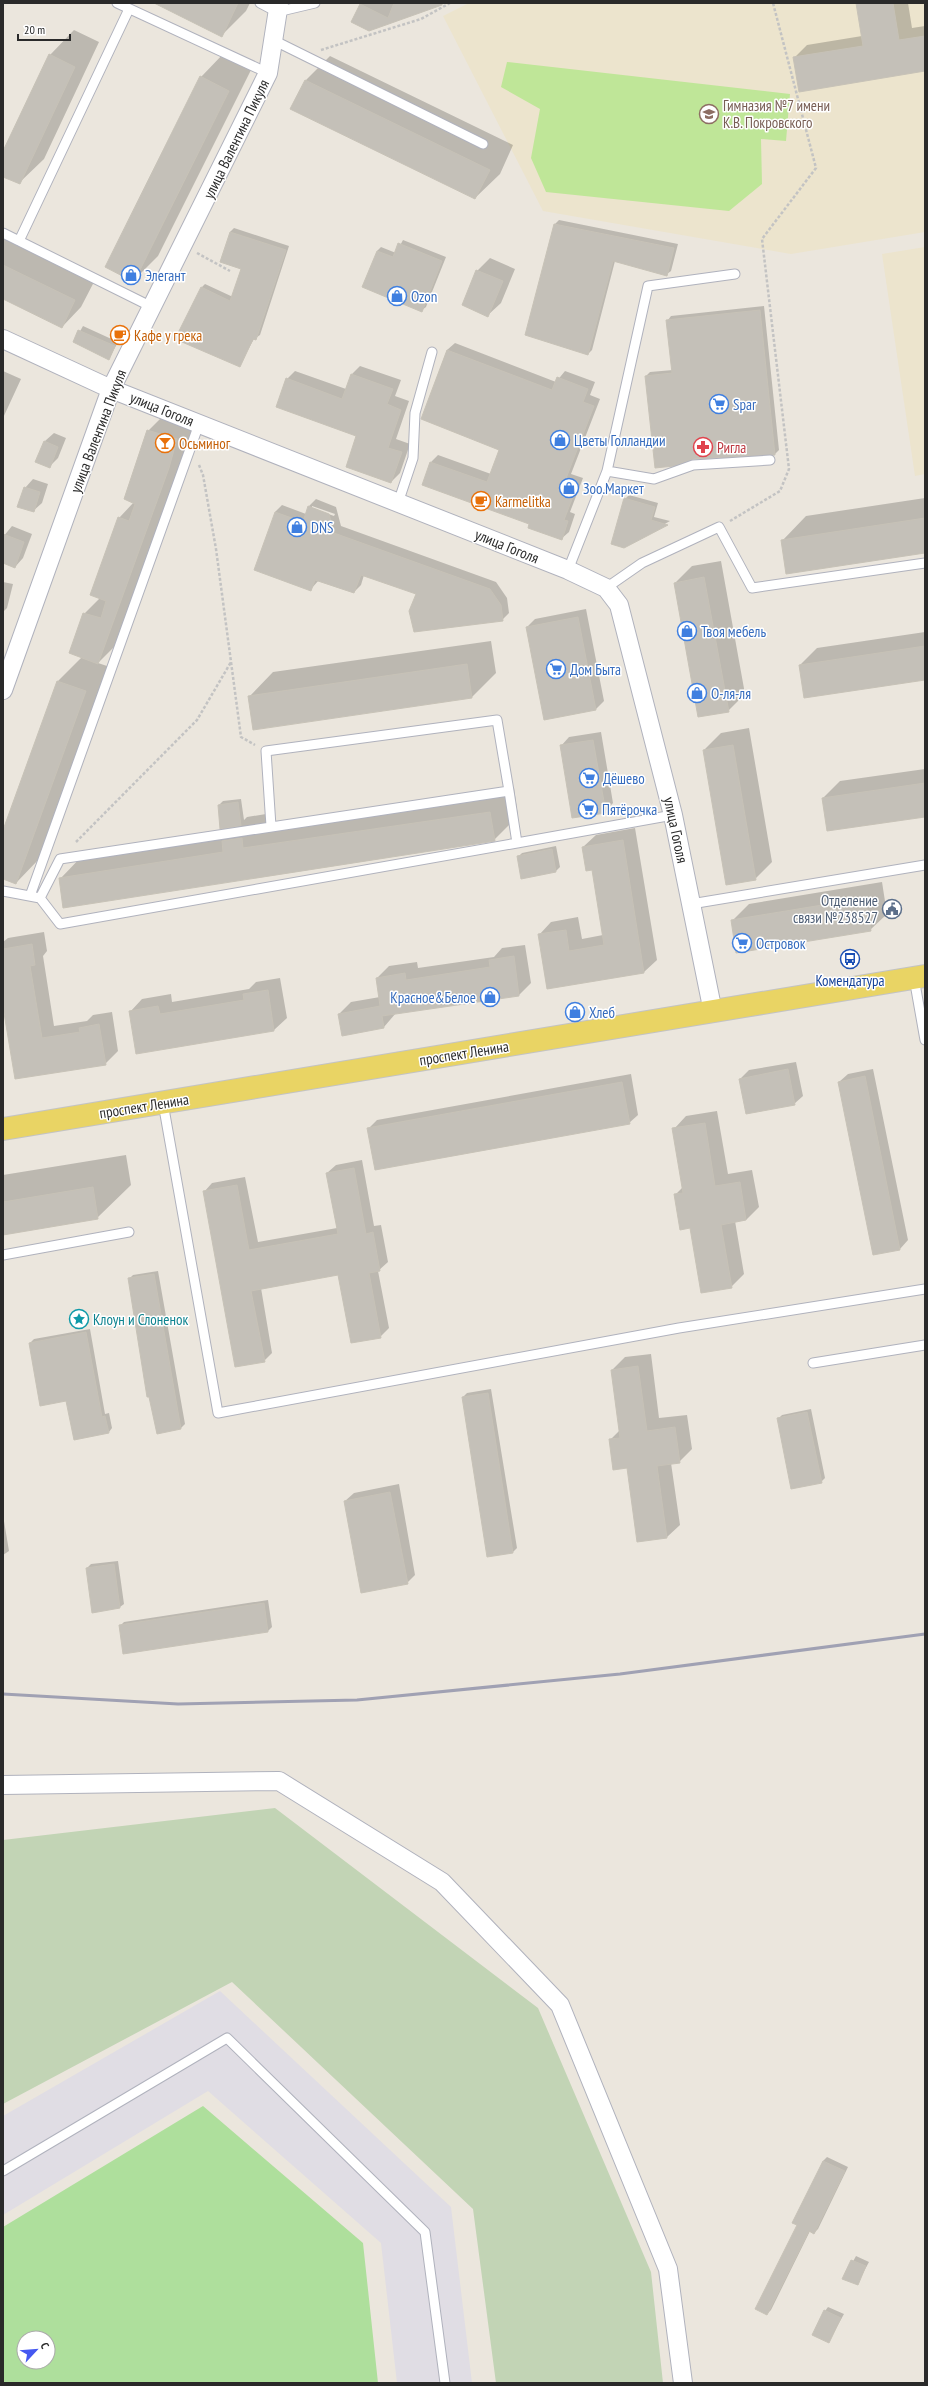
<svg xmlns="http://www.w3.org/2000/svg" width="928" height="2386" viewBox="0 0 928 2386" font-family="'PT Sans Narrow',sans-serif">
	<rect width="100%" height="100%" fill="#ebe6dd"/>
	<path fill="#e0dde4" d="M220 1991 451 2207 472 2383H397L381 2243 208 2091 3 2215V2116Z"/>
	<path fill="#ece4cd" d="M469 3H925V232L791 254 543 211 443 16Z
		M925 247V474L915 476 882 254Z"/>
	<path fill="#aedf9c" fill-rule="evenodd" d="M203 2106 363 2243 378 2383H3V2227ZM24 2338H48V2362H24Z"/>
	<path fill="#c2d4b5" d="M275 1808 538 2008 651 2272 663 2383H496L473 2209 232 1982 3 2104V1840Z"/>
	<path fill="#bfe698" d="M507 62 790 94 786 141 761 139 762 184 729 211 546 192 531 158 540 109 501 87Z"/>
	<path fill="#0003" fill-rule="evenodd" d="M156 3H250L246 11 222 35Z
		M362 3H430L369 30 360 5Z
		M857 3H908L912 28 925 26V70L795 57 807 45 862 36Z
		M74 30 99 42 44 159 19 183 3 175V153L50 55Z
		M225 52 253 66 158 256 134 280 201 77Z
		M330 56 513 145 500 174 475 198 292 109 306 80Z
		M559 220 678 244 671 271 667 274 615 261 592 350 588 354 555 224Z
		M234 228 289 246 260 335 254 339 239 366 201 288 205 284 233 297 242 269 230 232Z
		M3 235 95 280 81 307 62 327 3 298Z
		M403 240 446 257 426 307 422 310 377 251 381 247 396 253Z
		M490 258 515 269 501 303 488 315 477 271Z
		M764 306 779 450 775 454 646 376 650 372 673 370 668 320 671 316Z
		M83 326 118 342 109 359 74 342Z
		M455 343 556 382 565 371 595 382 590 395 600 399 571 474 583 478 570 512 575 514 569 532 561 539 530 523 423 484 431 462 438 455 491 474 500 449 422 419 447 350Z
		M360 366 401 380 395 396 409 401 396 439 410 444 400 473 391 482 357 435 287 379 295 371 346 389 352 374Z
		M3 371 21 379 3 418Z
		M171 408 199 417 121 640 98 663 110 667 40 858 16 883 3 878V833L58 681 82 657 84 614 100 598 119 518 134 502 148 431Z
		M54 433 66 438 58 458 49 467 37 461 45 441Z
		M33 479 48 484 42 503 33 511 25 488Z
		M629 495 658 503 654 517 670 521 624 547 625 499Z
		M925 498V552L782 541 806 516Z
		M316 499 336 507 341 526 496 582 507 598 509 613 502 620 364 575 361 585 354 592 319 580 311 589 275 512 282 505 306 514 309 506ZM312 506 335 514 334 516 312 508Z
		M12 526 32 534 23 558 15 567 3 562V537Z
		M721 561 745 694 728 711 675 583 692 566Z
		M3 582 13 584 7 608 3 612Z
		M586 609 604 701 595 710 527 627 535 619Z
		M925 632V679L800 665 817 648Z
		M491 641 496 673 472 697H249L273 672Z
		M749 728 772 862 755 879 704 750 721 733Z
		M601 732 613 803 605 812 561 746 569 737Z
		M925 769V816L823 798 840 781Z
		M514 788 518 816 494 840 60 879 84 854 234 830 239 825 219 805 223 801 241 799 244 820 247 817 266 814 267 825Z
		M635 828 657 960 644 972 547 988 539 935 551 922 578 917 582 939 603 935 593 869 583 847 596 835Z
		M556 846 560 867 556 871 522 878 518 857 522 853Z
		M882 882 887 914 870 930 732 921 749 904Z
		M44 932 47 951 43 956 54 1026 87 1021 93 1015 112 1012 118 1051 105 1064 16 1078 3 1001V942L8 938Z
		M525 945 531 983 519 995 396 1013 384 1027 343 1035 339 1014 351 1002 380 997 377 978 389 966 417 962 418 968 494 957 502 948Z
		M280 978 287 1018 274 1030 130 1012 142 999 171 994 172 1002 249 989 256 982Z
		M796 1062 803 1096 794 1104 740 1079 749 1070Z
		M873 1069 908 1240 900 1249 839 1082 848 1074Z
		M631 1074 638 1115 629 1123 368 1129 377 1120Z
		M717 1111 728 1174 752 1170 759 1207 746 1220 735 1221 744 1274 731 1287 691 1227 675 1195 683 1187 674 1129 686 1116Z
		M126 1155 131 1185 97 1218 3 1234V1175Z
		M362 1160 374 1226 381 1225 388 1262 378 1271 389 1328 380 1337 339 1274 261 1288 272 1353 264 1361 204 1192 212 1183 245 1177 258 1242 337 1228 327 1173 336 1165Z
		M158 1271 185 1424 181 1428 157 1433 129 1279 133 1275Z
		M90 1329 105 1414 109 1413 112 1428 109 1432 67 1400 30 1343 34 1339Z
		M651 1354 659 1418 687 1415 692 1449 679 1462 671 1463 680 1525 667 1537 628 1467 610 1440 620 1430 612 1370 625 1357Z
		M491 1389 517 1548 513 1552 463 1397 467 1393Z
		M811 1409 825 1478 821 1482 778 1419 782 1415Z
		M399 1484 415 1575 407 1583 345 1501 354 1493Z
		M3 1515 9 1551 3 1555Z
		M118 1561 124 1604 120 1607 87 1568 91 1564Z
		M268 1600 272 1627 268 1631 124 1652 120 1626 124 1622Z
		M827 2157 848 2167 818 2229 814 2233 810 2231 771 2310 767 2314 798 2225 823 2161Z
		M856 2256 869 2262 857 2284 844 2278Z
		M828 2307 844 2314 829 2341 825 2311Z"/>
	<path fill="#c4c0b8" stroke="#c7c2b7" d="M154 3H238L222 37Z
		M394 3H442V5L369 31 351 22 360 4 388 18Z
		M856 3H893L899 40 925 36V71L799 92 793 57 863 46Z
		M49 54 75 67 20 184 3 177V151Z
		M200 76 229 91 134 282 105 267Z
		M305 80 490 170 475 199 290 109Z
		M554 224 674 248 667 276 613 261 588 355 525 335Z
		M230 232 286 250 256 340 253 339 240 367 175 339 201 287 230 301 241 269 220 262Z
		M398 243 442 261 422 312 362 287 377 251 393 257Z
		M3 265 75 300 62 328 3 299Z
		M476 270 503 281 488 317 462 305Z
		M760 310 775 455 693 459 674 466 655 468 645 376 672 373 666 320Z
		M78 330 115 346 109 360 73 342Z
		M447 350 552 390 557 377 588 389 583 402 594 406 565 481 577 486 564 520 568 521 562 540 528 528 529 524 422 485 430 462 487 482 499 450 421 419Z
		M351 374 393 389 387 404 401 410 388 448 402 452 391 483 346 467 356 436 276 407 286 378 342 399Z
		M147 430 177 439 169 468 98 664 69 653 83 613 101 618 106 601 90 595 118 517 129 521 135 504 124 499Z
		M44 441 58 447 50 468 35 462Z
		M24 487 40 492 34 512 17 507Z
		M624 498 655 507 651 520 668 525 624 548 611 544Z
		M308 506 329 514 334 533 490 589 501 605 503 621 414 632 409 611 416 594 361 575 354 593 315 580 311 591 254 570 275 512 303 522Z
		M925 518V553L786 574 781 540Z
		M3 534 24 542 15 568 3 563Z
		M704 577 729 712 698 717 674 583Z
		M578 617 596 710 544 720 526 627Z
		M925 646V680L804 698 799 665Z
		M467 664 472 698 253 730 248 696Z
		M57 681 86 691 16 884 3 879V830Z
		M593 740 606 813 572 818 560 745Z
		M733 745 756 880 726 885 703 750Z
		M925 783V817L827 831 822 798Z
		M238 802 241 826 220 829 218 805Z
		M490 812 495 841 63 908 59 878 223 852 222 841 242 838 243 848Z
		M623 840 644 973 547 989 538 934 566 930 569 951 604 945 592 870 586 871 582 847Z
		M552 849 556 872 521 879 517 856Z
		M865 898 871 931 736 953 731 920Z
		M32 944 35 965 30 966 42 1038 80 1032 79 1028 99 1024 106 1065 15 1079 3 1007V949Z
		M514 956 519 996 382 1016 384 1028 342 1036 338 1014 380 1006 376 978 405 973 406 980 490 967 489 960Z
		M268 990 274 1031 136 1054 129 1011 158 1006 160 1014 244 1000 243 994Z
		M788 1069 795 1105 746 1114 739 1079Z
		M865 1076 900 1250 873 1255 838 1082Z
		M622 1082 630 1124 375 1170 367 1128Z
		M705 1123 715 1186 740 1182 746 1220 721 1225 732 1288 701 1293 690 1228 680 1230 674 1194 683 1193 672 1128Z
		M354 1168 366 1234 373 1232 380 1271 369 1273 381 1338 351 1343 338 1275 251 1291 265 1362 235 1367 203 1191 237 1185 249 1250 338 1234 326 1173Z
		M93 1187 98 1219 3 1235V1202Z
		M154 1274 181 1429 157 1434 149 1397H147L128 1278Z
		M86 1332 102 1417 105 1416 109 1433 74 1440 66 1401 40 1406 29 1343Z
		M638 1366 647 1431 675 1427 680 1463 657 1466 667 1538 637 1542 627 1468 613 1470 609 1439 620 1438 611 1370Z
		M488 1393 513 1553 487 1557 462 1397Z
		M807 1412 822 1483 791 1489 777 1418Z
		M390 1492 408 1584 361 1593 344 1501Z
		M114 1564 120 1608 92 1613 86 1568Z
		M264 1603 268 1632 123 1654 119 1625Z
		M823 2161 845 2171 814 2234 809 2231 767 2315 755 2309 797 2225 792 2223Z
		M851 2260 866 2266 858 2285 842 2279Z
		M824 2310 841 2318 829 2343 812 2335Z"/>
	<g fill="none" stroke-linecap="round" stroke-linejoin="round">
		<defs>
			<path id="lane" d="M117 3 268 73
				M260 3 277 12 315 3
				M273 40 483 144
				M3 233 152 307
				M19 241 129 9
				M607 471 648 286 735 274
				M398 503 413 458 415 413 432 352
				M568 570 607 471 654 479 693 465 770 460
				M606 588 642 563 719 527 752 588 925 563
				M271 826 266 751 497 720 509 791
				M3 891 40 898 60 924 517 843
				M30 896 199 424
				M40 898 60 859 509 791 517 843 673 815
				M691 904 925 865
				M914 978 925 1040
				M163 1103 218 1413 679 1328 925 1289
				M3 1255 129 1232
				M813 1363 925 1345
				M3 2171 227 2038 425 2232 445 2383"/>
			<path id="street" d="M3 339 111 389 568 570 606 588 619 605 673 815 713 1012
				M3 690 111 389 268 73 279 3
				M3 1785 279 1781 442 1882 560 2005 668 2269 683 2383"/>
			<path id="primary" d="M3 1129 925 976"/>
		</defs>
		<use href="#lane" stroke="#b0b2bd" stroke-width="11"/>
		<use href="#street" stroke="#b0b2bd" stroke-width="20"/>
		<use href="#primary" stroke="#c3c3c3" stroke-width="24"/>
		<path stroke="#c3c3c3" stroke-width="2.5" stroke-dasharray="3 2" stroke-linecap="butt" d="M321 50 421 19 450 3
			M197 253 230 271
			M199 465 203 475 216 549 241 737 255 745
			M730 521 780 491 789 469 762 239 816 168 773 3
			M76 842 197 720 231 662"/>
		<use href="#lane" stroke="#fff" stroke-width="9"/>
		<use href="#street" stroke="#fff" stroke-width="18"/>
		<use href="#primary" stroke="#e9d464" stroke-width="22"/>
		<path stroke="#a0a1b3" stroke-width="3" d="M3 1694 178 1704 357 1700 620 1674 925 1634"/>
	</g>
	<defs>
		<symbol id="school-ring" viewBox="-11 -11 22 22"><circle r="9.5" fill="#fff" stroke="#8d6e63" stroke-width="1.5"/><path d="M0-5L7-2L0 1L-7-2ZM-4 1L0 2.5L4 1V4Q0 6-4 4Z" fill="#8d6e63"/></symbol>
		<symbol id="shop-ring" viewBox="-11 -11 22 22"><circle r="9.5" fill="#fff" stroke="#3f7fe0" stroke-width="1.5"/><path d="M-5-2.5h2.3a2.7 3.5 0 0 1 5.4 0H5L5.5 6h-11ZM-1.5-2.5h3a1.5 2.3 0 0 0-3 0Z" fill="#3f7fe0"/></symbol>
		<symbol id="cafe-ring" viewBox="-11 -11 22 22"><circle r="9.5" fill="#fff" stroke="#e8710a" stroke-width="1.5"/><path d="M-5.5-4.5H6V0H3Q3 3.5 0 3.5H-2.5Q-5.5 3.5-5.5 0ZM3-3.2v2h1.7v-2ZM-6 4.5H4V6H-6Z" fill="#e8710a"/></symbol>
		<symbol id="supermarket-ring" viewBox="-11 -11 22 22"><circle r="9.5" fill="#fff" stroke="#3f7fe0" stroke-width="1.5"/><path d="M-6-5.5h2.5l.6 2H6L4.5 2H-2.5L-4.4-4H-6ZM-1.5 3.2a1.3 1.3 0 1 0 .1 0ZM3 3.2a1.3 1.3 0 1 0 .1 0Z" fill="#3f7fe0"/></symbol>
		<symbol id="bar-ring" viewBox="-11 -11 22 22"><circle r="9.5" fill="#fff" stroke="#e8710a" stroke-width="1.5"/><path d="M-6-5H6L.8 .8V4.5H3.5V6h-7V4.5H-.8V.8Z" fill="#e8710a"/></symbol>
		<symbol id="pharmacy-ring" viewBox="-11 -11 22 22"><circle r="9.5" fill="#fff" stroke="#e0444e" stroke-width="1.5"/><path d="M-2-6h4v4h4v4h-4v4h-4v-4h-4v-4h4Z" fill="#e0444e"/></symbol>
		<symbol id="civic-ring" viewBox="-11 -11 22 22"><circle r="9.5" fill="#fff" stroke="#5c6f8a" stroke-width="1.5"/><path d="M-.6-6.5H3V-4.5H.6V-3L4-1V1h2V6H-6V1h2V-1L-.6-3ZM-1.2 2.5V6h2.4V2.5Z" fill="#5c6f8a"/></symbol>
		<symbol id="bus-ring" viewBox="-11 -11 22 22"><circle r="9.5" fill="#fff" stroke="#1a4fb4" stroke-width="1.5"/><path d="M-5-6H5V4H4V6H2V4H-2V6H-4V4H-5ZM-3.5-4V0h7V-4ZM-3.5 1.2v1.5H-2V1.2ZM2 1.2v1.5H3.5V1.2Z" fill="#1a4fb4"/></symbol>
		<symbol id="sight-ring" viewBox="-11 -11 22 22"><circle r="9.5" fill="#fff" stroke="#0f9aa8" stroke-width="1.5"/><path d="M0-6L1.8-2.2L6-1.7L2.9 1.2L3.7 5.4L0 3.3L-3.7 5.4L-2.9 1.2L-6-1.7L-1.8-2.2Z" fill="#0f9aa8"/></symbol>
	</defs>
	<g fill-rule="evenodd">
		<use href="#school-ring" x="698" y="103" width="22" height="22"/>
		<use href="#shop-ring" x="120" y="264" width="22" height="22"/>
		<use href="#shop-ring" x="386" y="285" width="22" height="22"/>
		<use href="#cafe-ring" x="109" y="324" width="22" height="22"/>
		<use href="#supermarket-ring" x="708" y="393" width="22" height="22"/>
		<use href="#shop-ring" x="549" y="429" width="22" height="22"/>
		<use href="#bar-ring" x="154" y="432" width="22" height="22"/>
		<use href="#pharmacy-ring" x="692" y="436" width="22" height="22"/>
		<use href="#shop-ring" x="558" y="477" width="22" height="22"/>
		<use href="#cafe-ring" x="470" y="490" width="22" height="22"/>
		<use href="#shop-ring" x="286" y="516" width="22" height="22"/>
		<use href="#shop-ring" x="676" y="620" width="22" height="22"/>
		<use href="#supermarket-ring" x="545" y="658" width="22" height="22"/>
		<use href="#shop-ring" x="686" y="682" width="22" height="22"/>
		<use href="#supermarket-ring" x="578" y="767" width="22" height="22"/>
		<use href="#supermarket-ring" x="577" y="798" width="22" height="22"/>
		<use href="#civic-ring" x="881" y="898" width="22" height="22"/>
		<use href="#supermarket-ring" x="731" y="932" width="22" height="22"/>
		<use href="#bus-ring" x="839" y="948" width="22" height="22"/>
		<use href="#shop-ring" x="479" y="986" width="22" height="22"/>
		<use href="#shop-ring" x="564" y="1001" width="22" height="22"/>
		<use href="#sight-ring" x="68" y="1308" width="22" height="22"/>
	</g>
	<g text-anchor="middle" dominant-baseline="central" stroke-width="3" stroke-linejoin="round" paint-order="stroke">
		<g font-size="15" fill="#785e54" stroke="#fff" text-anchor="start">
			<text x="723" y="105">Гимназия №7 имени<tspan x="723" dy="17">К.В. Покровского</tspan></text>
		</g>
		<g font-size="15" fill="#2a2a2a" stroke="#fff">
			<text transform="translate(236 139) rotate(-64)">улица Валентина Пикуля</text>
			<text transform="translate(162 409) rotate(22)">улица Гоголя</text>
			<text transform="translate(98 431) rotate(-69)">улица Валентина Пикуля</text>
			<text transform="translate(507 546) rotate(22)">улица Гоголя</text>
			<text transform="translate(676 830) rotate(78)">улица Гоголя</text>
			<text transform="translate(464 1053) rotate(-9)">проспект Ленина</text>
			<text transform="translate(144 1106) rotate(-9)">проспект Ленина</text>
		</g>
		<g font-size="15" fill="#366cbe" stroke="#fff" text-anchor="start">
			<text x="145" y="275">Элегант</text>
			<text x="411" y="296">Ozon</text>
			<text x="733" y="404">Spar</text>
			<text x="574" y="440">Цветы Голландии</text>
			<text x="583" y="488">Зоо.Маркет</text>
			<text x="311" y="527">DNS</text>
			<text x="701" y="631">Твоя мебель</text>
			<text x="570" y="669">Дом Быта</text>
			<text x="711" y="693">О-ля-ля</text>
			<text x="603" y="778">Дёшево</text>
			<text x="602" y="809">Пятёрочка</text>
			<text x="756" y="943">Островок</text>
			<text x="476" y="997" text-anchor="end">Красное&amp;Белое</text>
			<text x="589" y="1012">Хлеб</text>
		</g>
		<g font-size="15" fill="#c56008" stroke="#fff" text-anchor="start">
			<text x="134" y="335">Кафе у грека</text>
			<text x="179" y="443">Осьминог</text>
			<text x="495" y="501">Karmelitka</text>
		</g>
		<g font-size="15" fill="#be3a42" stroke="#fff" text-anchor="start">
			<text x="717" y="447">Ригла</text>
		</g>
		<g font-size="15" fill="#4e5e75" stroke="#fff" text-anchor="end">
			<text x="878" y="900">Отделение<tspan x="878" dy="17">связи №238527</tspan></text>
		</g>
		<g font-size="15" fill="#164399" stroke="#fff">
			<text x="850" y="980">Комендатура</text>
		</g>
		<g font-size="15" fill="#0d838f" stroke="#fff" text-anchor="start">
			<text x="93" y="1319">Клоун и Слоненок</text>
		</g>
	</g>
	<rect width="928" height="2386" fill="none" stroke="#2a2a2a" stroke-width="8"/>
	<g transform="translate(36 2350) rotate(64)"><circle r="19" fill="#ffffff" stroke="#aaaaaa"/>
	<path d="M0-3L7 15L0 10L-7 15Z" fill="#4558f0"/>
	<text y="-6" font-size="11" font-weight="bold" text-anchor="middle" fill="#2a2a2a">С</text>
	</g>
	<path d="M18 34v6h52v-6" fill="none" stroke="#2a2a2a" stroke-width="2"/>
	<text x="24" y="34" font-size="12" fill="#2a2a2a" stroke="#ffffff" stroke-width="3" paint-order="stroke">20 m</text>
</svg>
